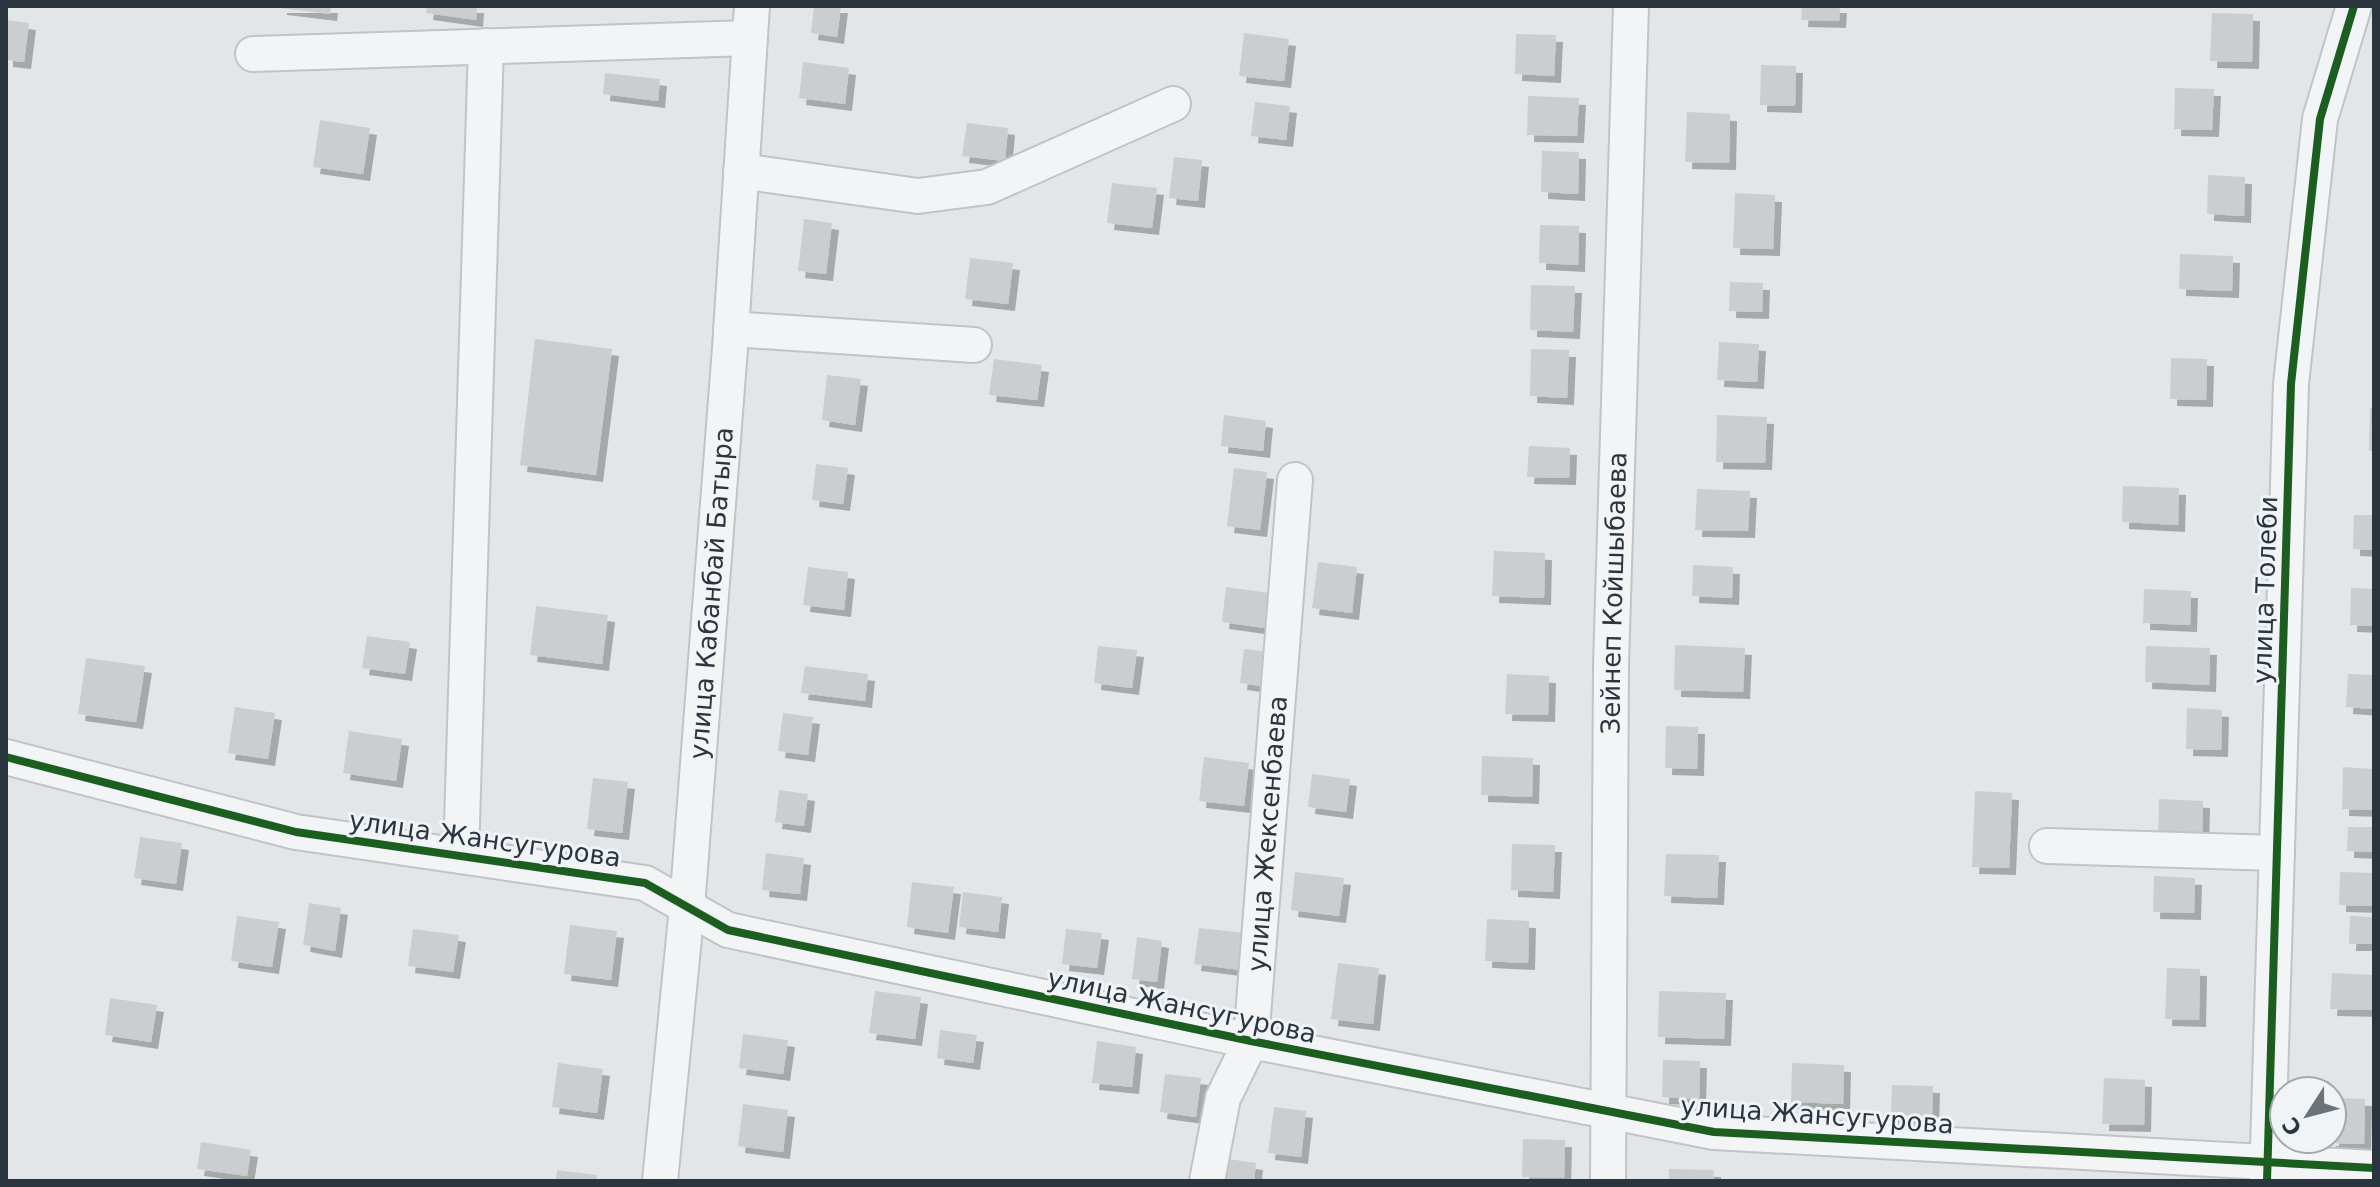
<svg xmlns="http://www.w3.org/2000/svg" width="2380" height="1187" viewBox="0 0 2380 1187" font-family="'DejaVu Sans',sans-serif">
	<defs>
		<filter id="shadow"><feDropShadow dx="7" dy="7" stdDeviation="0" flood-color="#0004"/></filter>
	</defs>
	<rect width="100%" height="100%" fill="#e3e6e8"/>
	<path fill="#cbced0" filter="url(#shadow)" d="M280 6H331L330 14 280 8Z
		M427 6H477L476 20 426 13Z
		M814 6H841L837 37 811 33Z
		M1802 6H1840L1839 21 1801 20Z
		M2212 13 2253 14 2252 62 2210 61Z
		M6 20 29 23 24 62 6 60Z
		M1244 33 1289 39 1284 81 1239 76Z
		M1516 34 1556 35 1554 76 1515 74Z
		M803 62 849 68 845 104 799 98Z
		M1761 65 1796 66 1795 106 1760 105Z
		M605 73 660 79 658 101 603 94Z
		M2175 88 2214 89 2212 130 2174 129Z
		M1528 96 1579 98 1577 136 1527 135Z
		M1255 102 1290 106 1286 140 1251 136Z
		M1687 112 1730 114 1729 163 1685 162Z
		M320 120 370 128 363 174 313 167Z
		M967 123 1008 128 1005 161 962 156Z
		M1542 151 1579 152 1578 194 1541 192Z
		M1174 157 1202 160 1198 201 1169 198Z
		M2208 175 2245 177 2244 216 2207 214Z
		M1112 183 1157 188 1152 228 1107 223Z
		M1735 193 1775 195 1773 249 1733 248Z
		M804 219 832 223 826 274 798 271Z
		M1540 225 1579 226 1578 265 1539 263Z
		M2180 254 2233 256 2232 291 2179 289Z
		M970 258 1013 263 1008 304 965 299Z
		M1730 282 1763 283 1762 312 1729 311Z
		M1531 285 1575 286 1573 332 1530 330Z
		M535 339 612 349 596 475 520 465Z
		M1719 342 1759 344 1757 382 1717 380Z
		M1531 349 1569 350 1567 398 1530 396Z
		M2171 358 2207 359 2206 400 2170 399Z
		M994 359 1042 365 1037 400 989 395Z
		M827 375 861 379 855 425 822 420Z
		M2370 408 2374 409V451H2369Z
		M1224 415 1266 421 1263 451 1221 446Z
		M1717 415 1767 417 1765 463 1716 462Z
		M1529 446 1570 448 1569 478 1527 477Z
		M816 464 848 468 843 504 812 500Z
		M1234 468 1267 472 1260 530 1227 526Z
		M2123 486 2179 488 2178 525 2122 522Z
		M1697 489 1750 491 1748 531 1695 530Z
		M2354 515H2374V550L2353 549Z
		M1494 551 1545 553 1544 598 1492 596Z
		M1318 562 1357 567 1352 613 1312 608Z
		M1693 565 1733 567 1732 598 1692 596Z
		M808 567 848 572 844 610 803 605Z
		M1226 587 1269 593 1265 628 1222 622Z
		M2351 588 2374 589V626L2350 625Z
		M2144 589 2191 591 2190 625 2143 623Z
		M536 606 608 615 602 664 530 655Z
		M367 636 410 642 405 674 362 668Z
		M1675 645 1745 648 1743 692 1674 690Z
		M1098 646 1137 650 1132 688 1094 683Z
		M2146 646 2210 648 2209 685 2145 682Z
		M1244 649 1271 652 1267 687 1240 683Z
		M86 658 145 666 136 722 78 714Z
		M805 666 868 674 865 701 801 693Z
		M1507 674 1549 676 1548 715 1505 714Z
		M2348 674 2374 675V709L2346 707Z
		M235 707 275 713 268 759 228 753Z
		M2187 708 2222 710 2221 750 2186 749Z
		M783 713 813 717 808 755 778 751Z
		M1666 726 1698 727 1697 769 1665 768Z
		M349 731 402 739 396 781 343 773Z
		M1482 756 1533 758 1532 797 1481 795Z
		M1204 757 1249 763 1244 806 1199 801Z
		M2343 767 2374 769V810L2342 809Z
		M1312 774 1350 779 1346 812 1308 807Z
		M593 778 628 782 622 833 587 829Z
		M779 790 808 794 804 826 775 822Z
		M1975 791 2012 793 2009 868 1972 867Z
		M2159 799 2203 801 2202 839 2158 838Z
		M2348 827H2374V852L2347 851Z
		M140 837 182 843 176 884 134 878Z
		M1512 844 1555 845 1553 892 1511 890Z
		M766 853 804 858 800 894 762 890Z
		M1666 854 1719 855 1717 898 1664 896Z
		M1295 872 1344 878 1339 916 1291 910Z
		M2340 872 2374 873V906L2339 905Z
		M2154 876 2195 878 2194 913 2153 912Z
		M912 882 954 887 948 933 907 927Z
		M963 892 1002 897 998 932 959 927Z
		M309 903 341 908 335 951 303 945Z
		M237 916 279 922 272 967 231 961Z
		M2350 916 2374 917V944H2349Z
		M1487 919 1529 921 1528 963 1485 961Z
		M570 925 617 931 611 980 564 974Z
		M1199 928 1245 933 1241 970 1194 964Z
		M413 929 459 935 453 972 408 966Z
		M1066 929 1102 933 1097 968 1062 964Z
		M1137 937 1162 941 1157 982 1132 979Z
		M1338 963 1379 968 1373 1024 1331 1019Z
		M2167 968 2200 969 2199 1020 2165 1019Z
		M2332 973 2374 975V1010L2330 1009Z
		M875 991 921 997 915 1039 869 1033Z
		M1659 991 1726 993 1724 1039 1658 1037Z
		M110 998 157 1005 151 1042 105 1035Z
		M940 1030 977 1035 973 1063 937 1058Z
		M743 1034 788 1040 783 1074 739 1068Z
		M1097 1041 1136 1047 1132 1087 1092 1083Z
		M1663 1060 1700 1061 1699 1099 1662 1097Z
		M558 1063 603 1069 597 1113 552 1107Z
		M1792 1063 1844 1065 1843 1104 1791 1102Z
		M1165 1074 1201 1078 1196 1117 1160 1112Z
		M2104 1078 2145 1080 2144 1125 2102 1124Z
		M1892 1085 1933 1086 1932 1117 1891 1116Z
		M2332 1098 2365 1099 2364 1144 2328 1143 2329 1139H2332Z
		M743 1104 788 1110 783 1152 738 1146Z
		M1274 1107 1306 1111 1301 1157 1268 1153Z
		M1523 1139 1565 1140 1564 1178 1522 1177Z
		M201 1142 251 1150 247 1176 197 1169Z
		M1222 1158 1256 1163 1254 1181H1219Z
		M1669 1169 1714 1170 1713 1181H1669Z
		M557 1170 597 1175 596 1181H556Z"/>
	<g fill="none" stroke-linecap="round" stroke-linejoin="round">
		<defs>
			<g id="minor">
				<path d="M253 54 750 38"/>
				<path d="M741 171 918 196 987 187 1173 104"/>
				<path d="M731 329 974 345"/>
				<path d="M6 757 296 832 645 883 728 930 1251 1041 1714 1132 2374 1168"/>
				<path d="M2047 846 2277 853"/>
				<path d="M461 856 486 46"/>
				<path id="s1" d="M660 1181 687 907 730 348 752 6"/>
				<path id="s2" d="M1207 1181 1223 1098 1251 1041 1295 480"/>
				<path id="s3" d="M1608 1181 1611 665 1631 6"/>
				<path d="M2267 1181 2291 384 2320 119 2354 6"/>
			</g>
		</defs>
		<use href="#minor" stroke="#c1c4c6" stroke-width="38"/>
		<use href="#minor" stroke="#f2f4f5" stroke-width="34"/>
		<defs>
			<path id="cycleway" d="M6 757 296 832 645 883 728 930 1251 1041 1714 1132 2374 1168
				M2267 1181 2291 384 2320 119 2354 6"/>
		</defs>
		<use href="#cycleway" stroke="#f1f4f6" stroke-width="13"/>
		<use href="#cycleway" stroke="#1b5e20" stroke-width="8"/>
	</g>
	<g text-anchor="middle" dominant-baseline="central" stroke-width="6" stroke-linejoin="round" paint-order="stroke">
		<g font-size="26" fill="#2b353f" stroke="#f1f4f6">
			<text transform="translate(2265 590) rotate(-88)">улица Толеби</text>
			<text stroke="none"><textPath href="#s3" startOffset="588">Зейнеп Койшыбаева</textPath></text>
			<text stroke="none"><textPath href="#s1" startOffset="590">улица Кабанбай Батыра</textPath></text>
			<text stroke="none"><textPath href="#s2" startOffset="356">улица Жексенбаева</textPath></text>
			<text transform="translate(485 839) rotate(8)">улица Жансугурова</text>
			<text transform="translate(1182 1006) rotate(12)">улица Жансугурова</text>
			<text transform="translate(1817 1115) rotate(4)">улица Жансугурова</text>
		</g>
	</g>
	<rect width="2380" height="1187" fill="none" stroke="#2b353f" stroke-width="16"/>
	<g transform="translate(2308 1115) rotate(234)"><circle r="38" fill="#f1f4f6" stroke="#a2a8ad" stroke-width="2"/>
	<path d="M0-6L14 30L0 20L-14 30Z" fill="#6b737a"/>
	<text y="-12" font-size="22" font-weight="bold" text-anchor="middle" fill="#2b353f">С</text>
	</g>
</svg>
